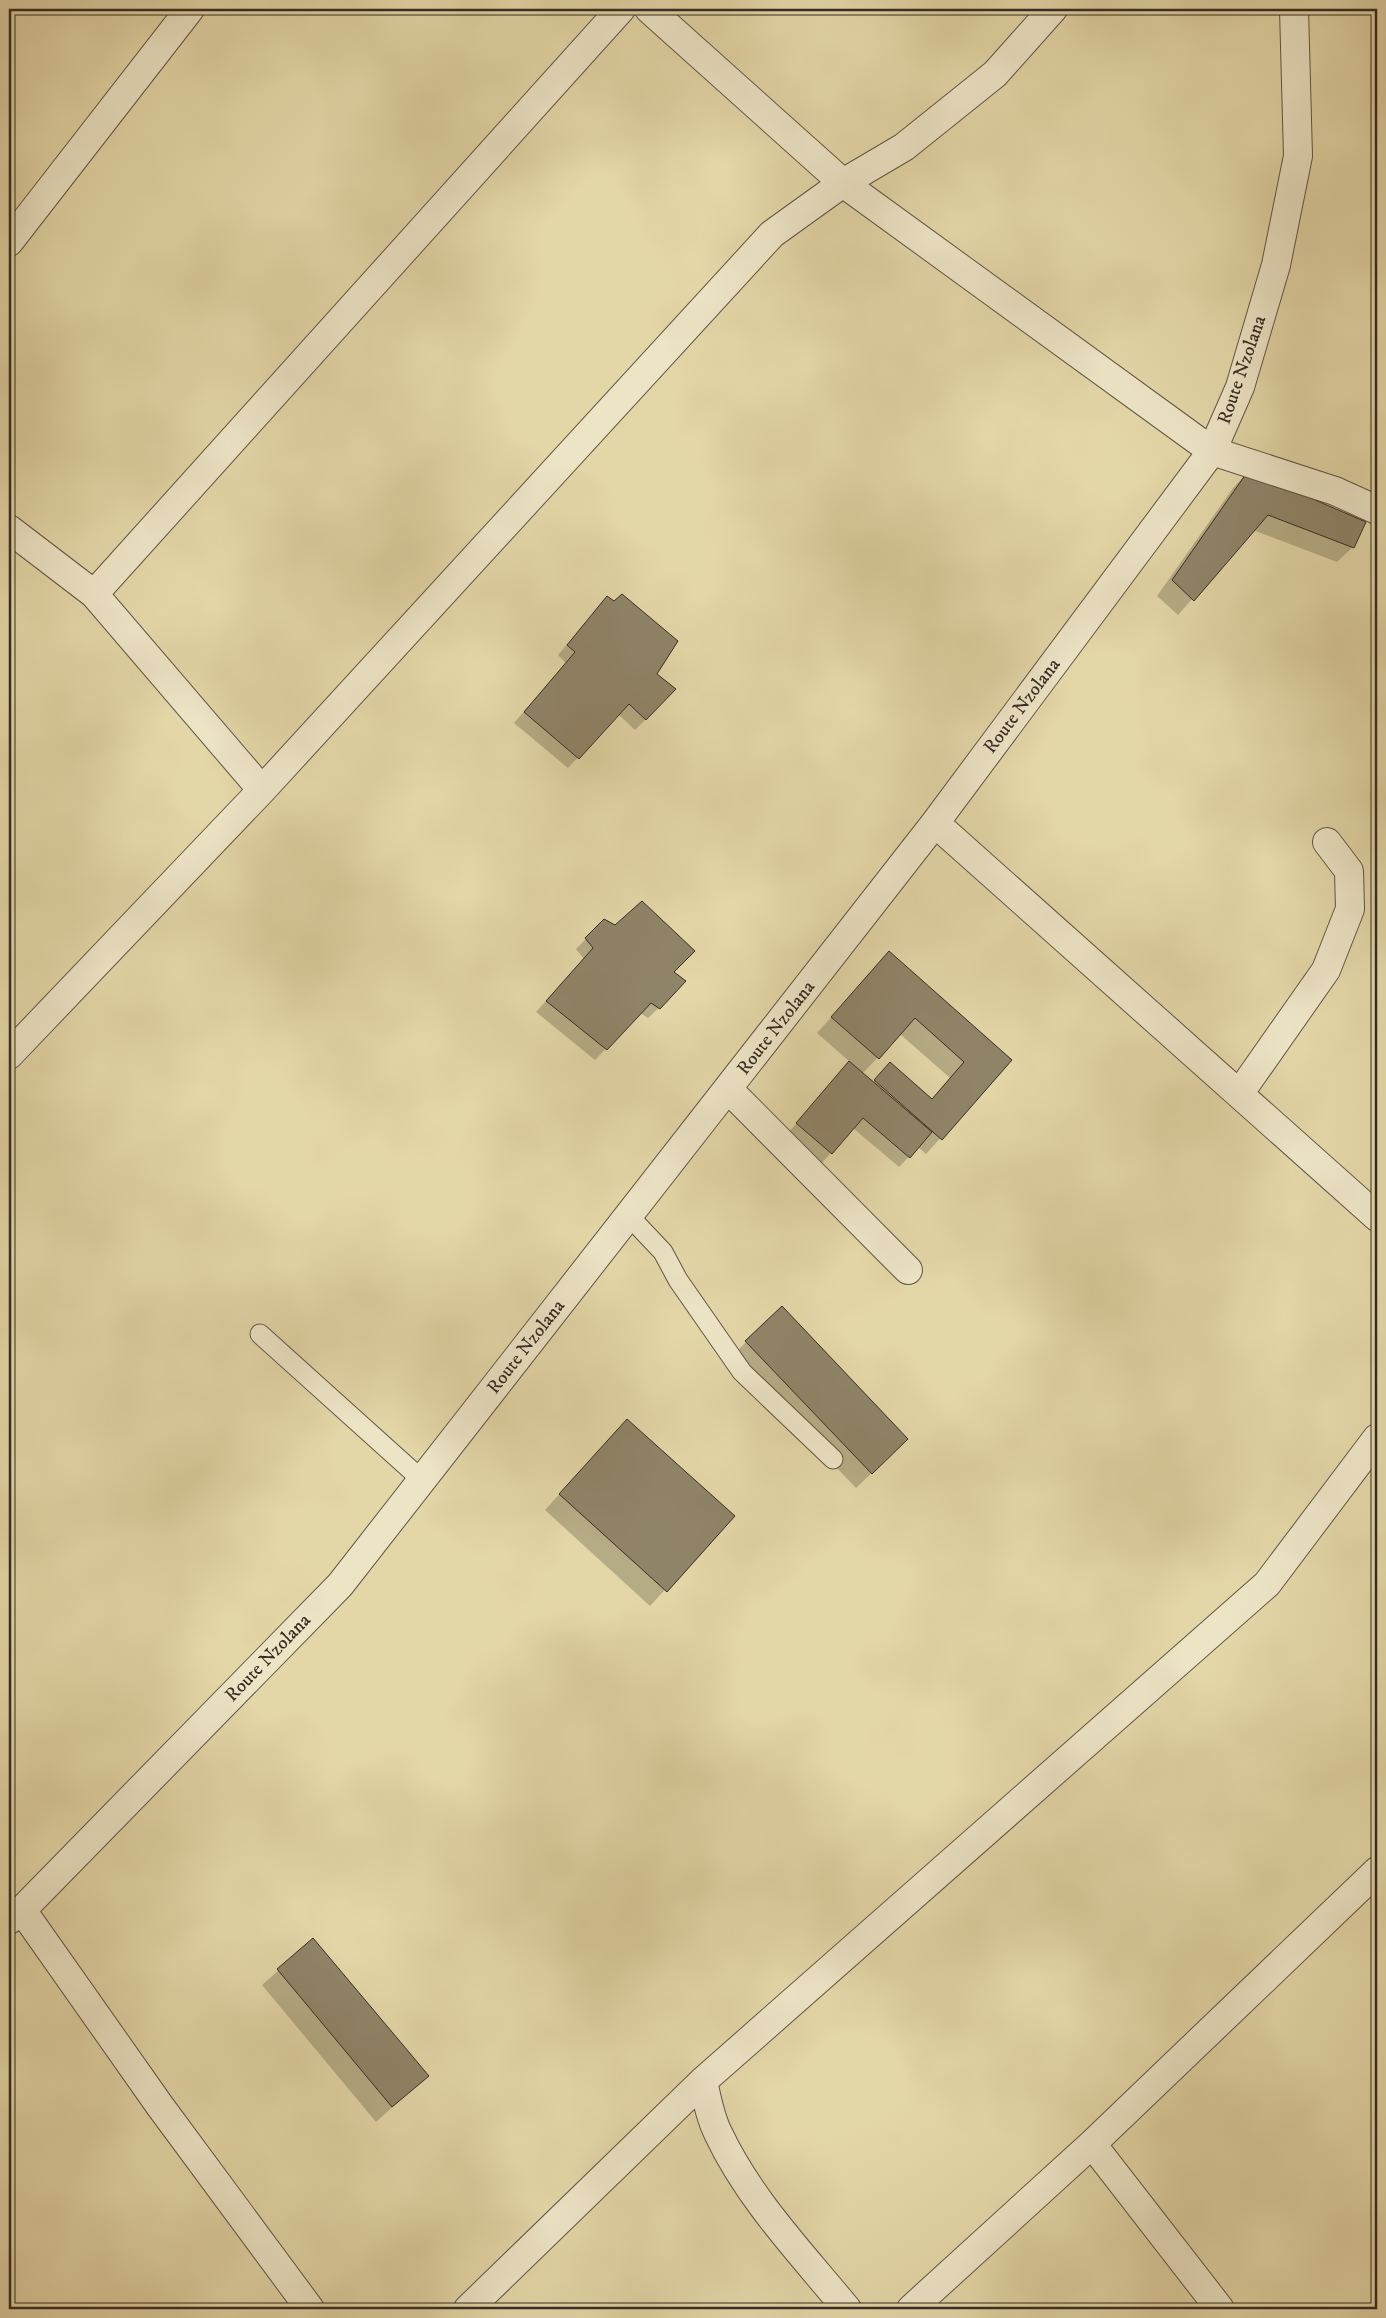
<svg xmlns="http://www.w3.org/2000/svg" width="1386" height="2318" viewBox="0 0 1386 2318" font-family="'IM FELL DW Pica',serif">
	<rect width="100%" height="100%" fill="#e3d6a7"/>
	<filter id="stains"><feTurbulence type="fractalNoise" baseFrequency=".004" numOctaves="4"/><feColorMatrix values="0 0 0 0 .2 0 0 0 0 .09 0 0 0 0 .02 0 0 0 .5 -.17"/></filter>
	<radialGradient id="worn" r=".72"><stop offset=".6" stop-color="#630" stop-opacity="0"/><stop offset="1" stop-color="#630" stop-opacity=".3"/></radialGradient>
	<path fill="#0003" fill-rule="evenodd" d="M1248 472 1353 547 1337 562 1253 530 1178 615 1157 596 1233 488Z
		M607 597 655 675 646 719 635 730 618 714 568 768 514 723 566 663 558 655Z
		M604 921 672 972 659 1008 648 1018 640 1013 595 1060 536 1012 584 959 576 949Z
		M889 953 1011 1060 926 1154 918 1147 899 1167 853 1128 821 1164 787 1134 850 1062 817 1033ZM900 1034 950 1078 931 1100 890 1064 872 1083 862 1074Z
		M746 1342 907 1439 856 1488 731 1357Z
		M612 1436 733 1516 650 1606 545 1510Z
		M313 1940 427 2076 376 2122 262 1985Z"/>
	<path fill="#908468" stroke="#362c24" d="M1248 471 1366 522 1354 548 1268 515 1194 601 1172 580Z
		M622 594 678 641 657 674 676 689 646 720 629 704 579 759 524 712 575 652 567 645 607 596 614 601Z
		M642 901 695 951 674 972 686 981 660 1009 651 1003 607 1050 546 1001 593 948 585 938 604 919 615 925Z
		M889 951 1012 1060 942 1140 874 1080 890 1062 932 1099 964 1062 915 1018 879 1059 831 1017Z
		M849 1061 932 1132 910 1158 863 1118 832 1154 796 1123Z
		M782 1306 908 1439 872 1474 745 1341Z
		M627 1419 735 1516 667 1592 559 1494Z
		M313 1938 429 2076 392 2107 277 1969Z"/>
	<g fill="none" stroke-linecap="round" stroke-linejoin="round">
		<defs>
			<path id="service" d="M629 1216 663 1252 678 1280 742 1372 833 1459
				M260 1334 422 1480"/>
			<path id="minor" d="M649 9 843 183 1212 451 1335 491 1377 510
				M9 242 190 9
				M9 529 94 594 262 790
				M94 594 621 9
				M935 823 1377 1217
				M9 1055 262 790 772 234 843 183 904 147 995 74 1053 9
				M728 1089 908 1270
				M1239 1094 1326 970 1350 909 1349 871 1327 842
				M22 1910 160 2106 310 2309
				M9 1920 22 1910 340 1585 935 823 1212 451 1240 387 1276 265 1298 156 1294 9
				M703 2081C707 2099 710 2117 718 2133 749 2199 801 2253 847 2309
				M1092 2144 1220 2309
				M468 2309 703 2081 1267 1584 1377 1438
				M911 2309 1092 2144 1377 1871"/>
		</defs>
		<use href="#service" stroke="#615645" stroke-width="21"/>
		<use href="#minor" stroke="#615645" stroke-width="30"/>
		<use href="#service" stroke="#ede4c6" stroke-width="19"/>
		<use href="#minor" stroke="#ede4c6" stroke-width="28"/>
	</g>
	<g text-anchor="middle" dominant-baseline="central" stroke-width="4.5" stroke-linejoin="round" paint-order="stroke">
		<g font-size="19" fill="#362c24" stroke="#ede4c6">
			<text transform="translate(1242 370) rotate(-71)">Route Nzolana</text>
			<text transform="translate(1022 706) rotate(-53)">Route Nzolana</text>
			<text transform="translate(776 1028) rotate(-52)">Route Nzolana</text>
			<text transform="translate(526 1347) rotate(-52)">Route Nzolana</text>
			<text transform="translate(268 1658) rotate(-46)">Route Nzolana</text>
		</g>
	</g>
	<rect width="1386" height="2318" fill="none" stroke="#e3d6a7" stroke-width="30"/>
	<rect x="10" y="10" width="1366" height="2298" fill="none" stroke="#362c24" stroke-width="2.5"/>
	<rect x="15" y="15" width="1356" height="2288" fill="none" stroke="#362c24"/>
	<rect width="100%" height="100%" filter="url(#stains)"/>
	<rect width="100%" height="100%" fill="url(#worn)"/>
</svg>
